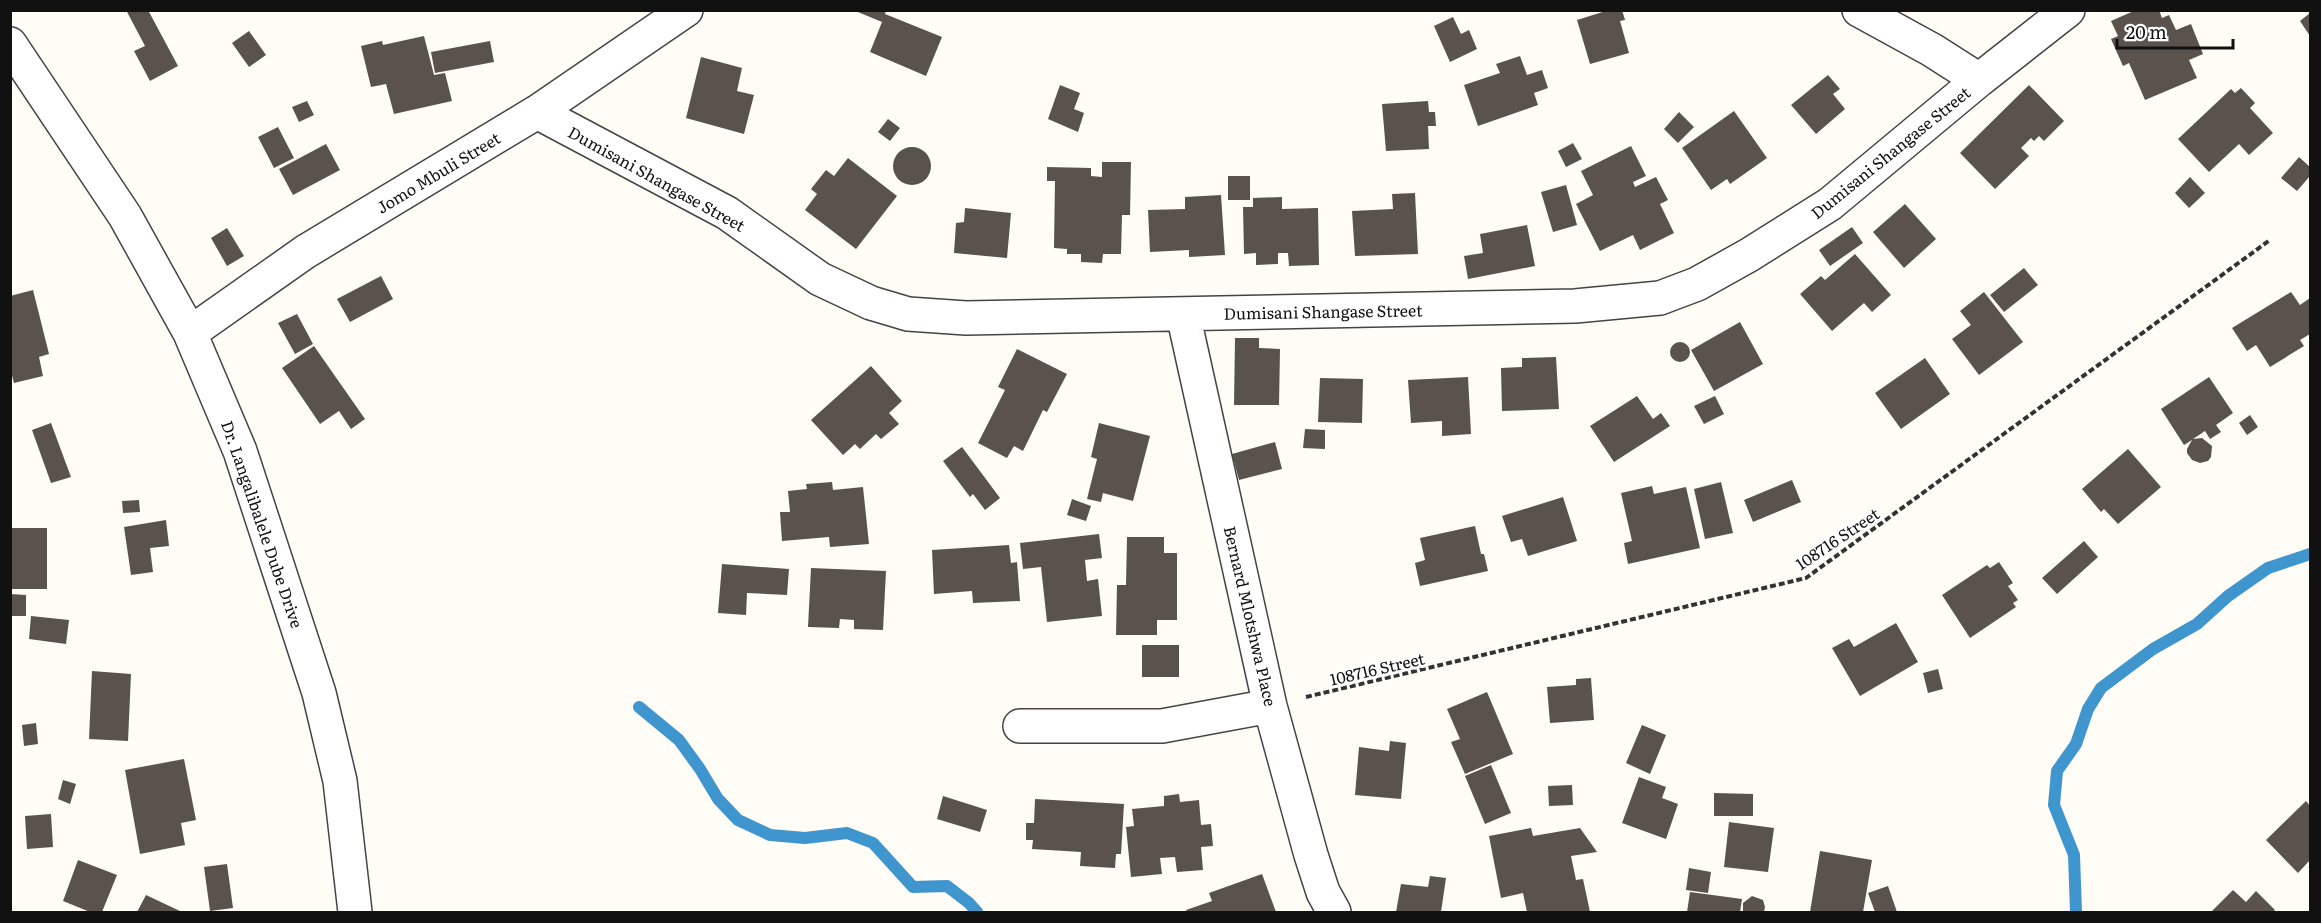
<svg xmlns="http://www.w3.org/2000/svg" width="2321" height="923" viewBox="0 0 2321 923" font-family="Literata,serif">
	<rect width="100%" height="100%" fill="#fffdf5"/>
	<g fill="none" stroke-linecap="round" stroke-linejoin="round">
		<path stroke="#3f96cf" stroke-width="12" d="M639 707 679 740 700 769 718 799 738 820 770 835 805 838 847 833 873 843 913 887 947 886 969 903 977 912
			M2076 912 2074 855 2054 805 2057 771 2076 744 2088 709 2101 688 2153 649 2197 624 2228 596 2268 568 2310 554"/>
	</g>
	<path fill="#5a524d" d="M126 10H148L178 66 150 81 134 51 145 46Z
		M853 10H886L885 14 942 37 926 76 870 52 882 22Z
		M1609 10H1622L1625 20 1620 21 1629 53 1590 64 1577 20Z
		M2136 10H2159L2162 18 2169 15 2176 30 2191 24 2203 54 2189 60 2197 78 2145 100 2129 63 2123 66 2111 39 2118 36 2111 21Z
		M2310 13V36L2300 21Z
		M1453 17 1461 34 1469 30 1477 49 1450 62 1434 26Z
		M249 31 266 55 249 67 232 43Z
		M424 36 434 75 445 73 452 101 394 114 386 84 371 87 361 46 382 41 383 45Z
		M490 41 494 62 435 73 431 52Z
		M1520 56 1527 75 1542 70 1548 88 1534 93 1538 105 1478 126 1464 85 1500 73 1496 64Z
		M701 57 742 68 737 91 754 95 744 134 686 118Z
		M1828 75 1840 89 1833 94 1845 109 1816 134 1791 105Z
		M1060 85 1080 93 1074 109 1084 113 1078 132 1048 119Z
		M2029 85 2064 121 2044 141 2039 136 2034 141 2031 138 2021 148 2029 156 1995 189 1960 153Z
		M2241 88 2255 103 2250 108 2273 133 2249 155 2239 144 2209 172 2178 139 2231 89 2235 93Z
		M307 101 314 115 299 122 292 107Z
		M1428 101 1429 112H1435L1436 126H1428L1429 149 1386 151 1382 104Z
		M1734 111 1767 158 1730 184 1727 179 1711 190 1682 148Z
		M1679 112 1694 127 1678 143 1664 129Z
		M888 119 900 128 890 141 878 132Z
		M278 127 294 158 274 168 258 137Z
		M1573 143 1582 159 1566 167 1558 151Z
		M326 144 340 170 293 195 279 169Z
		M1631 146 1646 176 1633 182 1635 187 1656 177 1668 200 1660 204 1674 233 1640 250 1633 235 1600 251 1576 204 1593 195 1581 171Z
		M893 166a19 19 0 1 1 38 0a19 19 0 1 1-38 0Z
		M2299 157 2310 167V176L2297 191 2281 178Z
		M848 158 897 196 856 249 805 210 817 194 811 189 826 170 834 176Z
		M1102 162H1131L1130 215H1122L1121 254H1103L1102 263 1081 262V254H1067V249L1054 248 1055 181H1047V167L1091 168V176L1102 177Z
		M1228 176H1250V200H1228Z
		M2190 177 2205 193 2189 208 2175 193Z
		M1566 185 1577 225 1553 232 1541 192Z
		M1415 193 1418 254 1355 256 1352 211 1393 209 1392 194Z
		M1221 195 1225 255 1189 257V250L1150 252 1148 210 1185 209V197Z
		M1282 197V209L1318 208 1319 265 1289 266 1288 253H1278V264L1256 265V253L1244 254 1243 207H1253V198Z
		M1905 204 1936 239 1904 268 1873 232Z
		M965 208 1011 213 1007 258 954 253 956 223 964 222Z
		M1527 225 1535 266 1468 279 1464 256 1483 253 1480 234Z
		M1852 227 1863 243 1830 266 1819 250Z
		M227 228 244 256 227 266 211 238Z
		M1855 254 1891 295 1872 312 1864 303 1832 331 1800 294 1821 276 1825 280Z
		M2024 268 2038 285 2004 312 1990 295Z
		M381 276 393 299 350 322 337 299Z
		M33 290 49 354 39 357 43 376 14 383 10 368V296Z
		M1984 292 2023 342 1979 375 1952 339 1971 325 1960 311Z
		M2291 292 2300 305 2310 298V334L2300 340 2304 346 2270 367 2256 345 2247 351 2232 328Z
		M297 314 313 344 295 354 278 323Z
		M1740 322 1763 364 1714 391 1691 350Z
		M1235 338H1259V348L1280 349 1279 405H1234Z
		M1670 352a10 10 0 1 1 20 0a10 10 0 1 1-20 0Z
		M314 346 365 419 351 429 339 411 320 424 282 368Z
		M1017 349 1067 374 1047 412 1043 410 1023 451 1014 446 1007 458 978 443 1005 390 998 387Z
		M1556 357 1559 409 1502 411 1501 368 1522 367V358Z
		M1925 358 1950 394 1901 429 1875 393Z
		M871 366 902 401 889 413 899 424 881 439 876 434 860 449 855 444 843 455 811 420Z
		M1468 377 1471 434 1442 436V421L1411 423 1408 380Z
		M2209 377 2233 413 2216 425 2221 432 2210 439 2205 431 2193 439 2202 438 2212 446 2211 457 2208 461 2200 463 2192 460 2187 453V449L2192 440 2184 445 2161 409Z
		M1320 378 1363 379 1362 423 1318 422Z
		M1637 396 1653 419 1661 413 1670 426 1614 462 1590 426Z
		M1715 396 1724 414 1704 424 1694 406Z
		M2250 415 2258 427 2247 435 2239 423Z
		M51 423 71 477 51 483 32 430Z
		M1099 423 1150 436 1133 501 1103 493 1101 502 1087 499 1097 459 1091 457Z
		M1305 429 1325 430V449L1303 448Z
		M1275 442 1282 469 1239 480 1232 454Z
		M962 447 1000 498 985 510 973 494 970 497 943 461Z
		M2128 449 2161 487 2118 524 2104 509 2101 512 2082 489Z
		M1792 480 1801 502 1753 522 1744 500Z
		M832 482 833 490 863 487 869 544 830 547 829 537 782 541 780 512H790L788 491 807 489 806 484Z
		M1721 482 1733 533 1705 539 1694 489Z
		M1652 486 1654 494 1686 487 1700 548 1628 564 1624 543 1632 541 1621 493Z
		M1563 497 1577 541 1528 556 1522 539 1511 542 1502 516Z
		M1072 499 1091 506 1086 521 1067 515Z
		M139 500 140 512 123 513 122 501Z
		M166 520 169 546 150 548 153 572 131 575 124 527Z
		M1475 526 1481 554H1484L1488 571 1420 586 1415 563 1425 560 1420 538Z
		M10 528H47V589H10Z
		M1099 534 1102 558 1085 560 1087 581 1098 579 1102 616 1047 622 1041 567 1023 569 1020 543Z
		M1127 537H1164V553H1177V620H1157V635H1116L1117 585H1126Z
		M2084 541 2098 557 2057 594 2042 578Z
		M1009 545 1011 563 1017 562 1020 601 973 603 972 591 934 594 932 550Z
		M1999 562 2013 583 2008 586 2018 600 2013 603 2016 607 1970 638 1942 595 1987 565 1990 568Z
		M722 564 789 569 787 595 747 593 746 615 718 613Z
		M811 568 886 571 883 630 854 629V620L840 619 839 628 808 627Z
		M10 594 26 595V616H10Z
		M31 616 69 620 66 644 29 639Z
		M1896 623 1918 662 1860 696 1832 648 1849 639 1854 647Z
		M1142 645H1179V677H1142Z
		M1938 669 1943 689 1928 693 1923 673Z
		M92 671 131 674 128 741 89 739Z
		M1591 678 1594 720 1550 723 1547 687 1576 685V679Z
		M1487 692 1513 754 1465 774 1451 742 1460 739 1447 709Z
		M36 723 38 744 24 746 22 725Z
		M1642 725 1666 735 1650 774 1626 763Z
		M1390 741 1406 743 1401 799 1355 795 1359 747 1389 751Z
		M184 759 196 820 181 823 185 845 140 854 125 770Z
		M1491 765 1511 813 1485 824 1465 776Z
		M1639 777 1666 787 1662 798 1678 804 1666 839 1622 823Z
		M63 780 76 784 70 804 58 799Z
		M1572 785 1573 805 1549 806 1548 786Z
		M1714 793 1753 794V816H1714Z
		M1179 794 1180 802 1199 800 1201 825 1211 824 1213 846 1201 847 1203 870 1177 872 1175 857 1160 858 1162 874 1131 877 1126 827 1134 826 1132 809 1164 806V796Z
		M943 796 987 810 980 832 937 819Z
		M1035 799 1124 804 1121 854H1116L1115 868 1080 866 1081 852 1032 849 1033 840H1026V823H1034Z
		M2306 801 2310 806V860L2298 873 2266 840Z
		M51 814 53 847 27 849 25 816Z
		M1729 822 1774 828 1768 872 1724 867Z
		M1531 828 1533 836 1580 828 1597 852 1571 856 1576 880 1583 879 1590 912H1527L1523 893 1501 898 1489 836Z
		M1820 851 1872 860 1863 912H1810Z
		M78 860 117 875 102 912H90L63 901Z
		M227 864 233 908 210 911 204 867Z
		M1689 868 1711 872 1708 893 1686 890Z
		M1262 874 1276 912H1187L1186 910 1212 901 1209 893Z
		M1430 876 1446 878 1441 912H1396L1401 884 1428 887Z
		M1888 886 1897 912H1875L1868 893Z
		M2233 890 2246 902 2256 891 2275 910 2273 912H2211Z
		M1690 892 1742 899 1740 912H1687Z
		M146 895 182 912H137Z
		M1752 896 1763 900 1765 907 1764 912H1743V903Z"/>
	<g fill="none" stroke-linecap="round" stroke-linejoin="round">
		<defs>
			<path id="minor" d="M1859 10 1932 50 1979 80
				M10 44 125 216 190 333 240 451 319 693 340 781 355 912
				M537 112 727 213 820 279 871 303 908 314 966 318 1575 306 1660 298 1697 284 1749 255 1830 204 1979 80 2068 10
				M1183 314 1270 706 1311 855 1323 892 1334 912
				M190 333 305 252 537 112 686 10
				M1020 726H1162L1270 706"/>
		</defs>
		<use href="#minor" stroke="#444" stroke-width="36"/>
		<path stroke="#333" stroke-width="4" stroke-dasharray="6 3" stroke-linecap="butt" d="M1306 697 1806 578 2270 240"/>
		<use href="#minor" stroke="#fff" stroke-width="33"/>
	</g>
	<g text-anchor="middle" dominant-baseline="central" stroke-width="6" stroke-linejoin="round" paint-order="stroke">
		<g font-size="16" fill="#111" stroke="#fff">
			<text transform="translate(1890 152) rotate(-39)">Dumisani Shangase Street</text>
			<text transform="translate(438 172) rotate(-31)">Jomo Mbuli Street</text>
			<text transform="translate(657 178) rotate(29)">Dumisani Shangase Street</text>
			<text transform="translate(1323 311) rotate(-1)">Dumisani Shangase Street</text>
			<text transform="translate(263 524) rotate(71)">Dr. Langalibalele Dube Drive</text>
			<text transform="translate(1837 538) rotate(-34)">108716 Street</text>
			<text transform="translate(1251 616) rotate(77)">Bernard Mlotshwa Place</text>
			<text transform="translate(1377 668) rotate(-13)">108716 Street</text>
		</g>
	</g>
	<rect width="2321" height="923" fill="none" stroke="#111111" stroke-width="24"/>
	<path d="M2117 39v9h116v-9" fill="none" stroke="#111111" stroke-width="3"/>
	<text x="2126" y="39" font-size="18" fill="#111111" stroke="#ffffff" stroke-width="4.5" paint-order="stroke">20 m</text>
</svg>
